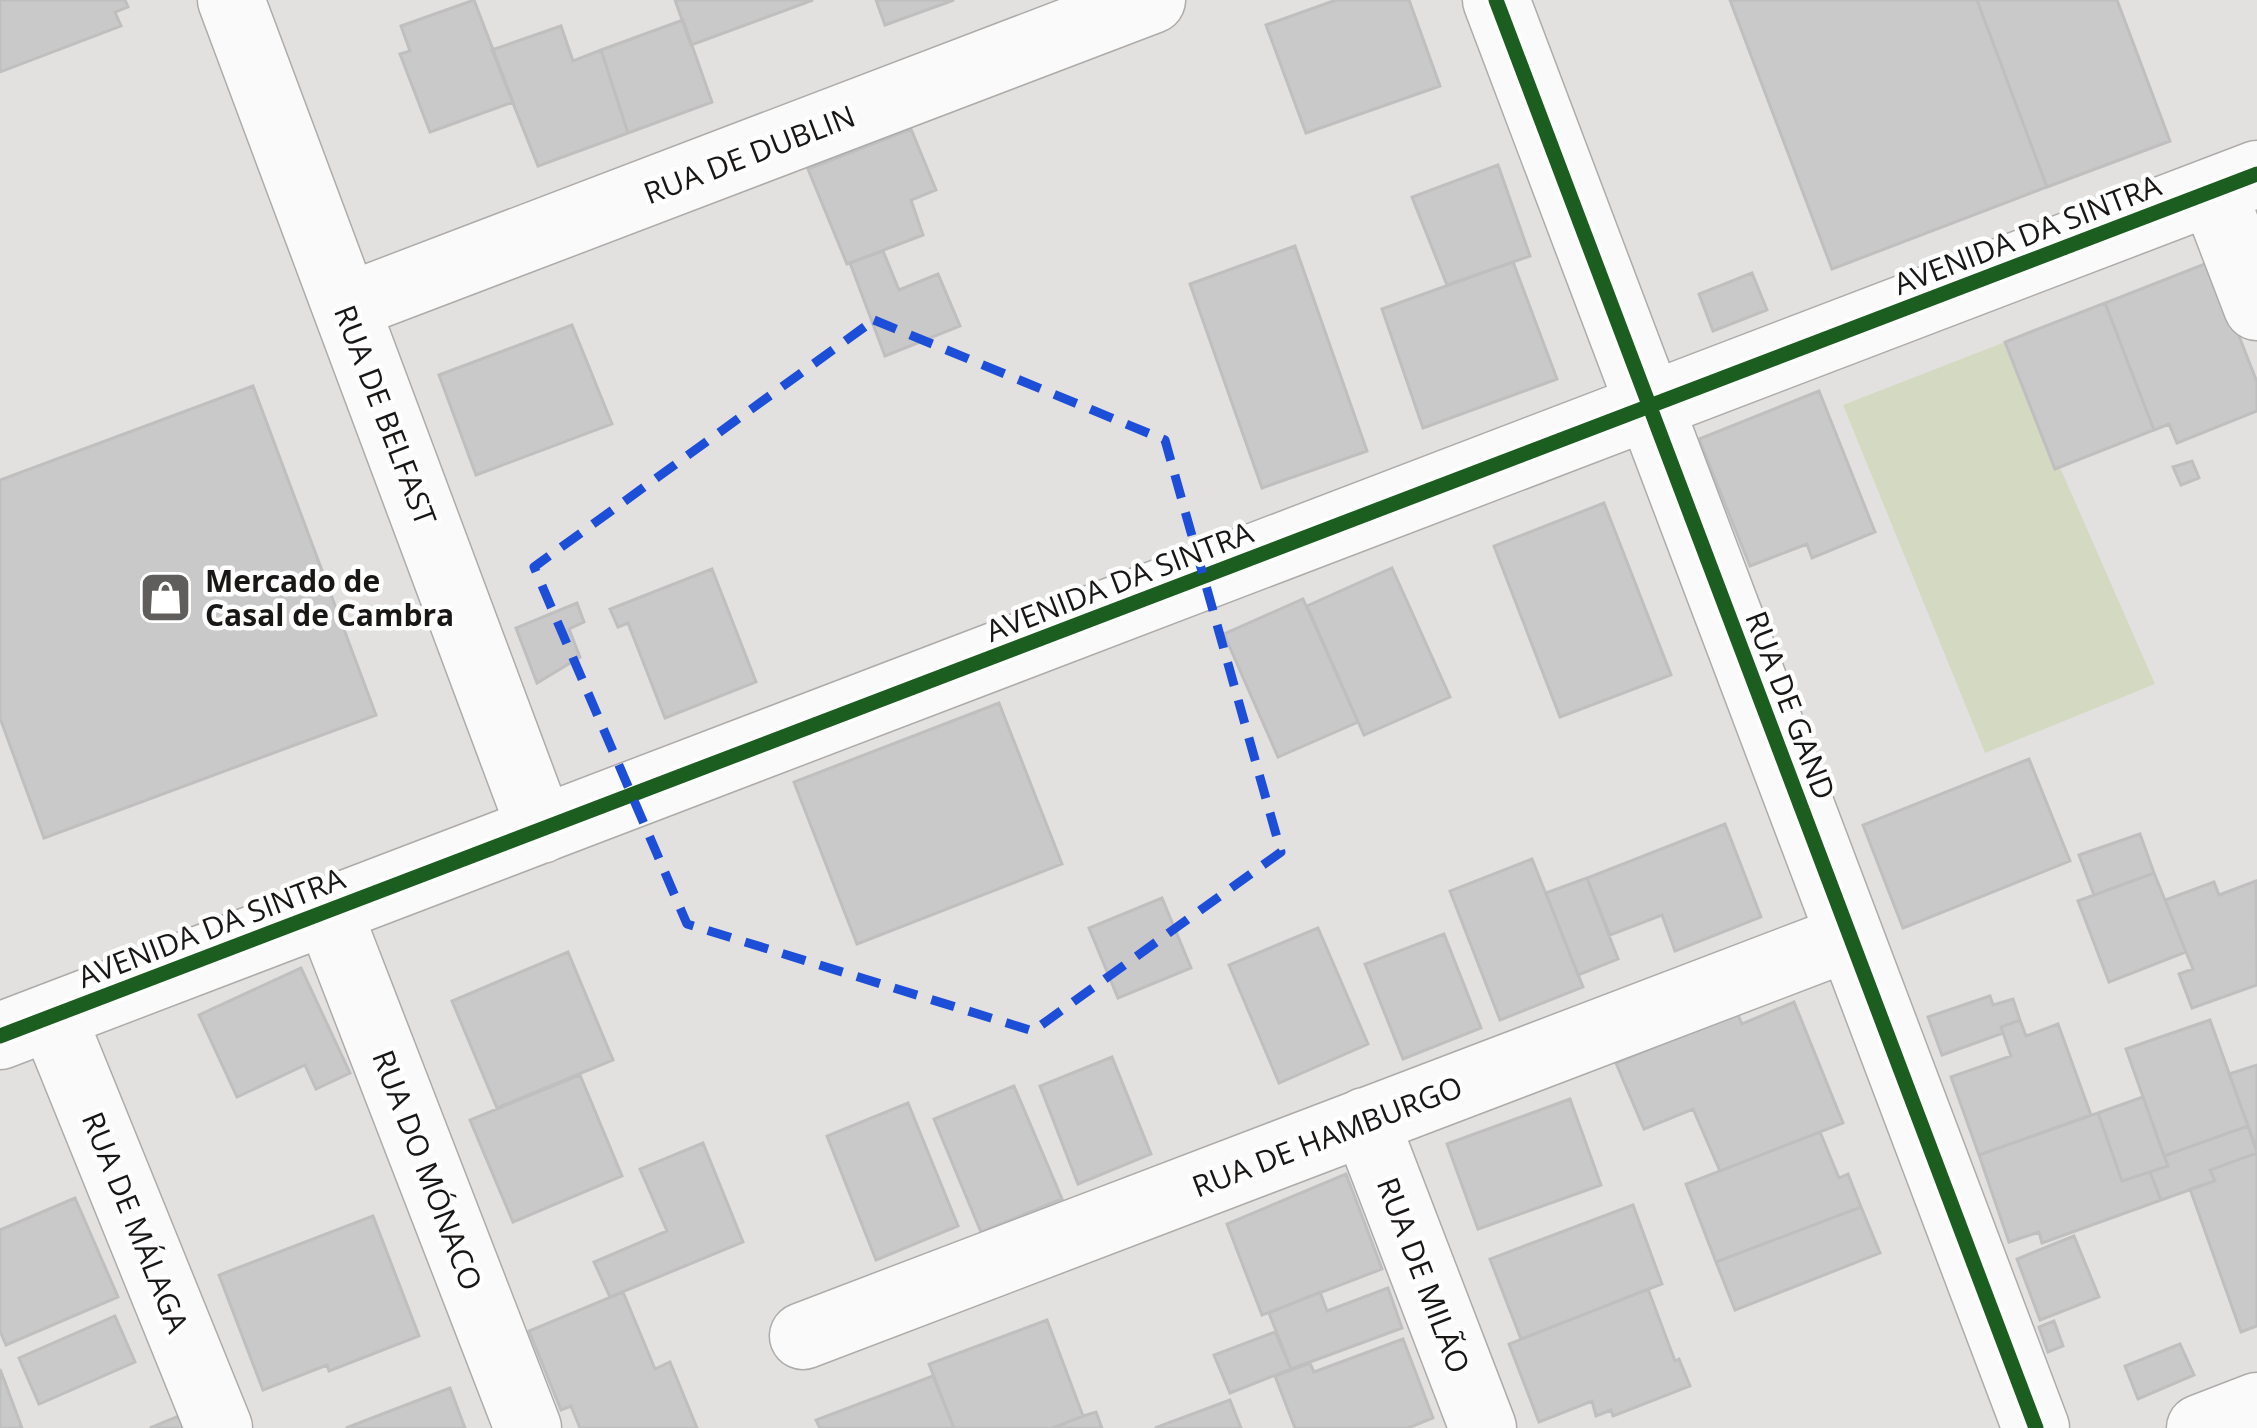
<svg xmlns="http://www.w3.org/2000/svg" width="2257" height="1428" viewBox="0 0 2257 1428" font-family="'Open Sans',sans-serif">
	<rect width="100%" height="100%" fill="#e3e1df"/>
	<path fill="#d3dac1" d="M2005 342 2155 684 1985 753 1843 405Z"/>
	<path fill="#cac9c9" stroke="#c0bfbf" stroke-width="3" d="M0 0H125L128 7 115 12 121 26 0 72Z
		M474 0 513 102 430 132 400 54 410 51 401 26Z
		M675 0H813L691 45Z
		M876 0H954L885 25Z
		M1336 0H1409L1440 86 1306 133 1266 25Z
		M1730 0H1977L2047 187 1832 269Z
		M1977 0H2117L2170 141 2047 187Z
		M683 20 712 102 628 133 601 50Z
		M561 26 573 61 601 50 628 133 538 166 492 50Z
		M911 129 936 190 911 200 923 235 847 264 808 169Z
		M1498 165 1530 256 1447 285 1412 197Z
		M1295 246 1367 451 1262 488 1190 284Z
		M883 251 899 290 938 274 960 326 885 356 850 263Z
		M1513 262 1557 379 1423 428 1382 309Z
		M2210 262 2257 382V411L2177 443 2169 424 2154 430 2105 303Z
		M1752 273 1767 310 1713 331 1699 294Z
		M2105 303 2154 430 2055 469 2005 342Z
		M572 325 612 424 476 475 439 375Z
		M253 386 376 715 44 838 0 718V480Z
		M1819 391 1875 532 1812 558 1807 544 1750 566 1699 439Z
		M2192 461 2199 478 2181 485 2173 467Z
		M1604 503 1671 675 1560 717 1494 546Z
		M1392 568 1450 697 1364 735 1307 606Z
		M712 569 756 682 665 718 628 623 618 627 610 609Z
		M1303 599 1358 722 1278 757 1224 634Z
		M577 603 584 622 569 629 580 657 537 683 516 628Z
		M999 703 1062 864 857 944 794 782Z
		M2029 759 2070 861 1903 928 1863 825Z
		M1725 824 1761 917 1675 951 1662 915 1610 935 1587 878Z
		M2140 834 2154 873 2094 895 2079 855Z
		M1532 859 1583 987 1500 1020 1450 891Z
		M2154 873 2186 952 2109 982 2078 901Z
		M1587 878 1618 959 1578 975 1546 893Z
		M2256 881 2257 985 2192 1008 2179 974 2193 969 2165 900 2214 882 2219 895Z
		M1162 898 1191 968 1118 998 1089 928Z
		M1318 928 1368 1044 1279 1083 1229 965Z
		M1444 934 1481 1028 1403 1059 1365 964Z
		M568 952 613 1060 497 1108 452 1001Z
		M301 968 350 1073 316 1089 305 1065 237 1097 199 1015Z
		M1990 996 1993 1005 2013 999 2020 1020 2001 1027 2003 1033 1942 1055 1928 1017Z
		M1794 1002 1843 1123 1720 1171 1693 1109 1644 1129 1616 1063 1737 1013 1742 1024Z
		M2020 1020 2026 1036 2058 1024 2091 1115 1979 1155 1951 1077 2011 1056 2001 1027Z
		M2210 1020 2248 1126 2164 1156 2126 1049Z
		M1112 1057 1151 1154 1078 1184 1040 1086Z
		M2257 1065V1150L2229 1074Z
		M580 1075 622 1176 513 1222 470 1120Z
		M1014 1086 1062 1199 981 1232 934 1119Z
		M2143 1097 2168 1166 2122 1181 2098 1113Z
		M1570 1099 1601 1185 1478 1229 1447 1144Z
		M908 1103 958 1226 876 1260 827 1136Z
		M2098 1113 2122 1181 2150 1172 2161 1200 2042 1243 2039 1232 2009 1242 1979 1155Z
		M2248 1126 2257 1153 2210 1170 2215 1181 2161 1200 2150 1172 2168 1166 2164 1156Z
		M1820 1132 1839 1178 1848 1174 1861 1207 1716 1262 1686 1184Z
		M703 1143 743 1242 610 1297 594 1262 667 1231 640 1169Z
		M2257 1153V1326L2241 1332 2190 1189 2215 1181 2210 1170Z
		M1346 1174 1382 1269 1262 1315 1227 1224Z
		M75 1198 118 1297 6 1345 0 1331V1230Z
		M1633 1205 1662 1284 1521 1339 1490 1259Z
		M1861 1207 1880 1253 1735 1310 1716 1262Z
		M373 1216 419 1336 329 1371 327 1365 263 1390 219 1275Z
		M2074 1236 2099 1297 2040 1320 2017 1259Z
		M1388 1288 1402 1328 1291 1369 1269 1313 1320 1292 1327 1311Z
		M1648 1289 1675 1361 1679 1359 1690 1386 1613 1416 1611 1410 1596 1416 1592 1401 1539 1422 1509 1344Z
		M623 1292 655 1369 670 1362 697 1428H580L571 1406 561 1410 529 1331Z
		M115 1316 135 1362 39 1404 19 1358Z
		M1047 1320 1083 1416 1053 1428H954L929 1364Z
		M2054 1321 2063 1346 2048 1352 2039 1327Z
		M1275 1332 1291 1369 1230 1393 1214 1355Z
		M1403 1339 1433 1418 1408 1428H1295L1275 1376 1310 1363 1314 1372Z
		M2180 1344 2194 1375 2138 1399 2125 1366Z
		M0 1369 22 1428H0Z
		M933 1376 954 1428H820L816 1420Z
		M450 1388 465 1428H346Z
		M1230 1400 1241 1428H1155Z
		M1096 1412 1102 1428H1053L1083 1416Z
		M179 1416 184 1428H150Z"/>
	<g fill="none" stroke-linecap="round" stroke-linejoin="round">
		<defs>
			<path id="street" d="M231 0 541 830
				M1496 0 2036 1428
				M2213 192 2257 307
				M346 307 1152 0
				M328 911 528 1428
				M52 1016 219 1428
				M0 1036 2257 174
				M1365 1121 1483 1428
				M803 1336 1850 937
				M2200 1428 2257 1406"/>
		</defs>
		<use href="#street" stroke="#aeacaa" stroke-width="69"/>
		<use href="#street" stroke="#fbfafa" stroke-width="66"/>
		<defs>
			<path id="cycleway" d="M1496 0 2036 1428
				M0 1036 2257 174"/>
		</defs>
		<use href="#cycleway" stroke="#fff" stroke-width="22"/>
		<use href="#cycleway" stroke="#1b5e20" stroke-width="15"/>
	</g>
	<path fill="none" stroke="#1d4ed8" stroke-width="9" stroke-dasharray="24 15" stroke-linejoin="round" d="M874 320 1165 440 1281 852 1033 1031 687 924 534 567Z"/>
	<defs>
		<symbol id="shop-square" viewBox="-11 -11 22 22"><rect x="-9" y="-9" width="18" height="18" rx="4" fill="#605e5c" stroke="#fff"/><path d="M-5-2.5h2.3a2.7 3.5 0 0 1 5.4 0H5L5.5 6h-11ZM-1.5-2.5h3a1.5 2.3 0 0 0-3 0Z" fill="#fff"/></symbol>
	</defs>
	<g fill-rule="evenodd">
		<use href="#shop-square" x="136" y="568" width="59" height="59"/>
	</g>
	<g text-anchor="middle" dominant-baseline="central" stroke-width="9" stroke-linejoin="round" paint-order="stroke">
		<g font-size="30" fill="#191716" stroke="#fff">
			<text transform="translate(749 154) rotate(-21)">RUA DE DUBLIN</text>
			<text transform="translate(2027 234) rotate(-21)">AVENIDA DA SINTRA</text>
			<text transform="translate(386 415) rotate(69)">RUA DE BELFAST</text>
			<text transform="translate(1119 581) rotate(-21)">AVENIDA DA SINTRA</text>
			<text transform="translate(1791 705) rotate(69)">RUA DE GAND</text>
			<text transform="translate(211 927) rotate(-21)">AVENIDA DA SINTRA</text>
			<text transform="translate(1327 1136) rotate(-21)">RUA DE HAMBURGO</text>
			<text transform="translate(428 1170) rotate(69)">RUA DO MÓNACO</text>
			<text transform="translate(136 1222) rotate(68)">RUA DE MÁLAGA</text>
			<text transform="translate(1424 1275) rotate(69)">RUA DE MILÃO</text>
		</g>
		<g font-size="30" font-weight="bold" fill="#191716" stroke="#fff" text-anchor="start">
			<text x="205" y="580">Mercado de<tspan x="205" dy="34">Casal de Cambra</tspan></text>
		</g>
	</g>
</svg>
